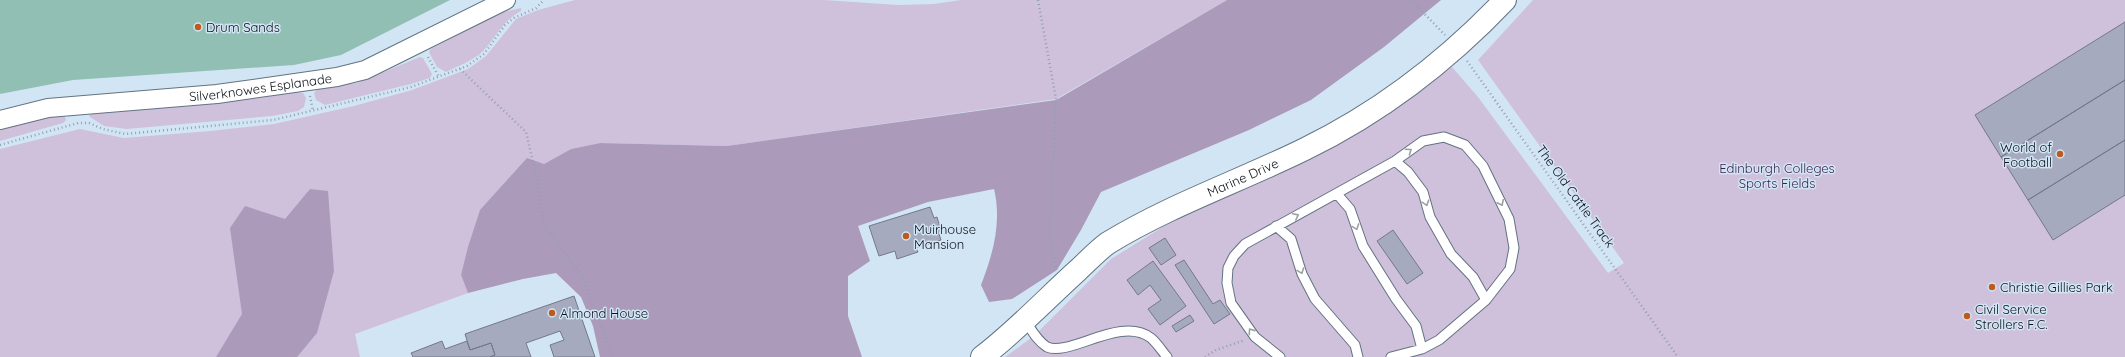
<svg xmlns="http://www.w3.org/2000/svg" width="2125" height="357" viewBox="0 0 2125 357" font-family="Quicksand,sans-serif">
	<rect width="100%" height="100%" fill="#d2e5f5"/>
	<path fill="#cfc0dc" d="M575 0H824L898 5 934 4 961 0H1227L1056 99 727 146 600 143 571 149 544 164 461 275 468 293 355 334 360 357H0V149L80 129 124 138 210 131 274 124 354 106 412 90 468 69 486 56 516 19 538 10Z
		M1533 0H2125V357H1005L1035 335 1111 259 1174 220 1312 159 1383 118 1452 67 1478 97 1608 273 1624 263 1478 60Z
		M521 8V11C502 21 496 38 482 52 472 61 458 66 446 72L437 67 429 52 431 49 500 13Z
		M420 57 423 58 432 74 430 78 411 84 325 105 316 100 314 93 318 88 357 83Z
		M297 92 303 93 306 98 304 107 298 111 272 116 127 129 104 126 90 117 89 115 97 112 192 106Z
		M60 115 65 117 66 120 63 123 0 141V130L23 123Z"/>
	<path fill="#ac9abb" d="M1227 0H1441L1384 47 1311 100 1249 130 1101 192 1081 230 1057 270 1012 299 989 302 981 285C993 254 1002 222 994 189L928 202 858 226 870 261 848 276V316L862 357H600L593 326 581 297 556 273 523 279 468 293 461 275 468 247 480 210 527 158 544 164 571 149 600 143 727 146 1056 100Z
		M310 189 328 191 334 271 317 333 297 357H216L242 314 230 228 245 206 285 219Z"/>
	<path fill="#91bfb3" d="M0 0H450L341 55 294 65 73 80 0 94Z"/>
	<path fill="#a5aabe" stroke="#74788b" d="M2125 22V80L2001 157 1975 115Z
		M2125 80V140L2028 200 2001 157Z
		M2125 140V195L2053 240 2028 200Z
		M930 207 934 218 937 217 941 231H938L941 240 916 248 918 252 897 259 895 251 879 256 869 226Z
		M1393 230 1423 273 1407 284 1377 241Z
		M1165 238 1176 255 1161 265 1149 248Z
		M1184 260 1213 304 1220 300 1230 314 1214 324 1175 265Z
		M1153 261 1186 306 1160 325 1148 309 1161 300 1150 285 1138 295 1127 280Z
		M574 296 595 357H554L550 345 564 340 560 331 526 343 531 357H490L495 355 491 343 470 350 465 334Z
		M1190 315 1194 321 1176 332 1172 326Z
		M442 341 445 349 467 341 470 350 491 343 495 355 490 357H413L411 353Z"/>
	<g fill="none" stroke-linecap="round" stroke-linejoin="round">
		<defs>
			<path id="lane" d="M1395 161 1408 172 1423 192 1430 217 1451 254 1473 277 1486 300
				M1337 194 1350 209 1363 246 1396 299 1416 326 1422 349
				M1276 226 1291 239 1302 274 1315 299 1355 345 1358 357
				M1025 320C1031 329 1037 341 1047 347 1070 357 1121 315 1151 338 1157 343 1162 351 1167 357
				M1280 357 1255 337 1231 303 1227 283 1228 268 1234 256 1245 244 1395 161 1423 141 1444 137 1465 145 1483 166 1509 219 1514 248 1510 269 1486 300 1439 340 1422 349 1391 357"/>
			<g id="street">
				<path id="s1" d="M0 120 48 108 217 94 337 77 365 70 506 0"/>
			</g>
			<g id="secondary">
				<path id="s2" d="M982 357C1016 331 1045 300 1077 271 1087 262 1097 251 1108 243 1170 205 1240 181 1305 149 1381 112 1447 61 1505 0"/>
			</g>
		</defs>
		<use href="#lane" stroke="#627381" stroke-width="11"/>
		<use href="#street" stroke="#627381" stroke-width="20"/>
		<use href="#secondary" stroke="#627381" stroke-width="24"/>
		<path stroke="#92a1ae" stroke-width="2.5" stroke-dasharray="1 3" stroke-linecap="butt" d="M1038 0 1056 99 1050 237 1056 267
			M1411 0 1445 35
			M428 57 439 77
			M1467 61 1678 357
			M460 69 526 132 537 179 544 225 582 276 613 357
			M310 96 313 111
			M0 145 78 123H89L103 129 125 134 273 120 411 87 467 66 484 54 505 25 514 18 536 8 544 0
			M1205 357 1216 350 1245 340"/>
		<use href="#lane" stroke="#fff" stroke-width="9"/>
		<use href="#street" stroke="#fff" stroke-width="18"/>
		<use href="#secondary" stroke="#fff" stroke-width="22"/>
	</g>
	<defs><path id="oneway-chevron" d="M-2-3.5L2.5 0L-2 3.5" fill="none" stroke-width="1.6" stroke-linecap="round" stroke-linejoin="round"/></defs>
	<g stroke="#9da0a2">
		<use href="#oneway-chevron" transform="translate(1409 151) rotate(-35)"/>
		<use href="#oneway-chevron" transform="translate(1426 203) rotate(73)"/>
		<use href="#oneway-chevron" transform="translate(1501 203) rotate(64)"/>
		<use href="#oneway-chevron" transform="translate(1296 216) rotate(-27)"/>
		<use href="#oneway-chevron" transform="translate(1356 227) rotate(70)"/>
		<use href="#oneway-chevron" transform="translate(1301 271) rotate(70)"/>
		<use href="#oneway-chevron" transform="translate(1251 331) rotate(-125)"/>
	</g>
	<g fill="#bc5b1c" stroke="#d2e5f5" stroke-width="1.5">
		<circle cx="198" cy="27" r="4"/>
		<circle cx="2060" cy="154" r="4"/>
		<circle cx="906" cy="236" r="4"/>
		<circle cx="1992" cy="287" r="4"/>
		<circle cx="552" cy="313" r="4"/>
		<circle cx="1967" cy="316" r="4"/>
	</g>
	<g text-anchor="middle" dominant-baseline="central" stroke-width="3" stroke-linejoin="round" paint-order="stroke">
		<g font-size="13" fill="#0b1117" stroke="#d2e5f5" text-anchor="start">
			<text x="206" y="27">Drum Sands</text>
			<text x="2052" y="147" text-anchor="end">World of<tspan x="2052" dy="15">Football</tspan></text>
			<text x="914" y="229">Muirhouse<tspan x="914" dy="15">Mansion</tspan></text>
			<text x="2000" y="287">Christie Gillies Park</text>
			<text x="1975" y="309">Civil Service<tspan x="1975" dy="15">Strollers F.C.</tspan></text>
			<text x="560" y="313">Almond House</text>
		</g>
		<g font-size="13" fill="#0b1117" stroke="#d2e5f5">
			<text stroke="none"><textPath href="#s1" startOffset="263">Silverknowes Esplanade</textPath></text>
			<text stroke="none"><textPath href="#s2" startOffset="320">Marine Drive</textPath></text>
			<text transform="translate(1576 196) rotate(54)">The Old Cattle Track</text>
		</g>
		<g font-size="13" fill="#381e4a" stroke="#d2e5f5">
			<text x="1777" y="168">Edinburgh Colleges<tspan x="1777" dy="15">Sports Fields</tspan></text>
		</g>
	</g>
</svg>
